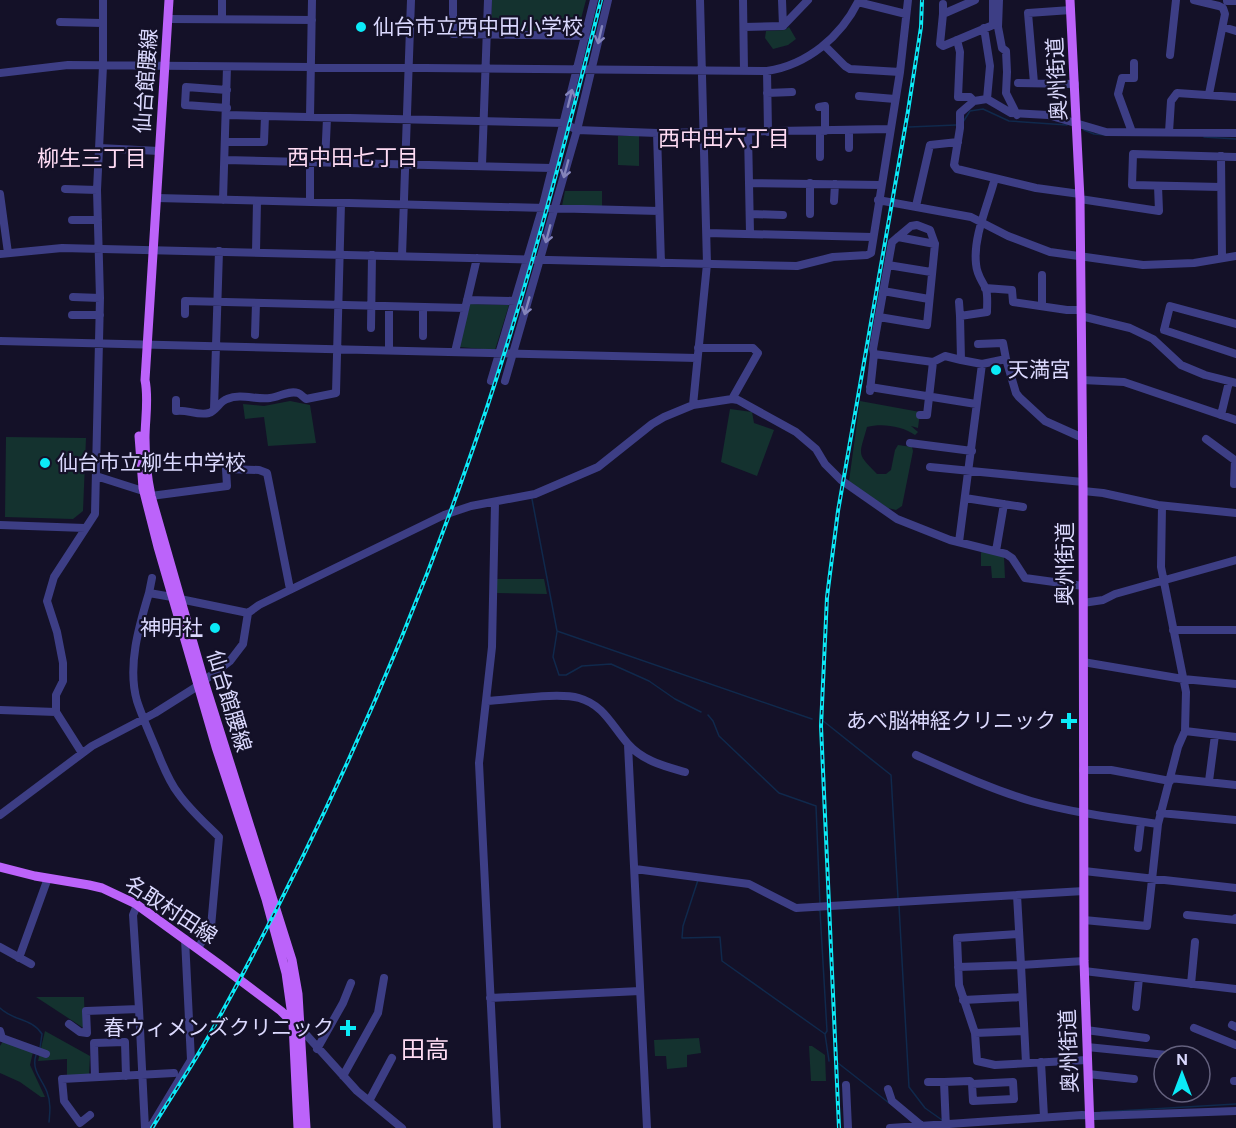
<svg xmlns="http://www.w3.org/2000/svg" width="1236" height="1128" viewBox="0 0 1236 1128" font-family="'DM Sans','Noto Sans JP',sans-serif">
	<rect width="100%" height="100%" fill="#141128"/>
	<path fill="#14322f" d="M492 0H586L578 30 491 31Z
		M789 27 796 39 788 45 773 49 765 38 766 31 785 30Z
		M618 136H639V166L618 165Z
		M565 191H602V206H562Z
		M470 304 509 305 495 350 459 347Z
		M290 401 310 405 316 443 268 446 264 417 245 419 243 404 264 406Z
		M860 401 920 412 918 428 911 426 918 432 915 435C902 426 882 423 867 427 859 456 856 453 877 474H886L891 470 895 450 898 445 912 447 913 451 902 506 896 510 888 508 851 485 849 481Z
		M730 409 752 412 754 423 774 430 757 476 721 462Z
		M6 437 86 438 83 511 73 519 5 517Z
		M982 550 1004 557 1005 578H992L991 566H981V553Z
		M496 579H544L547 594 496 593Z
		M36 997H84L85 1029Z
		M45 1031 90 1056 89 1075H67V1059L38 1061Z
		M699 1038 701 1053 687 1055V1067L667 1069 666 1056H655L654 1040Z
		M3 1041 33 1052 30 1065 45 1097H41L20 1082 0 1073V1046Z
		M809 1046H812L825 1055 826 1081H811Z"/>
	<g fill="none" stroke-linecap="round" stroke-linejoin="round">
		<path stroke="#10294c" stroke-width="1.5" d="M963 122 970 111 983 109 1009 121 1067 125
			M909 127 956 125
			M1084 130 1094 134 1106 135
			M1204 137 1236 139
			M532 499 557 631 812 719
			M557 632 553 657 559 675H566L582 666 611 664 649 681 675 699 701 712
			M708 715 713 721 719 736 779 793 816 806 820 905
			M822 720 891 775 898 898
			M698 880 683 926 682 938 720 937 722 961 825 1034 829 1061
			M899 906 909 1087 925 1108 942 1120
			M818 910 820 911 827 1031 825 1034
			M0 1008C13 1021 32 1018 42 1034L40 1048
			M36 1055C31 1070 42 1079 47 1092 51 1102 50 1112 49 1122
			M838 1063 889 1103
			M1101 1112 1236 1104"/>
		<path stroke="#3d3e85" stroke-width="8" d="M453 0V34L586 36
			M743 0 744 71
			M782 0 783 26
			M975 0 943 14 940 44 943 46 993 25V0
			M999 0 998 27 1002 48 1006 51 1007 72 1006 93 1017 115
			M1194 0 1219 6 1223 8 1225 14 1209 94
			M1227 1H1236
			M858 2 906 14
			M943 4V14
			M168 19 312 20
			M222 19V0
			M60 22 102 23
			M744 27 783 26 808 0
			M1223 27 1236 31
			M984 28 990 66 987 99
			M957 40 960 52 958 97H970L974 101
			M824 45 845 66 850 69 900 72
			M1170 55 1176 0
			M767 71 768 132
			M0 73 68 65 767 71C807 65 841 37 859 0
			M1018 83 1075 84
			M1034 83 1028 13 1071 10
			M767 93 792 92
			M859 96 895 99
			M819 107 825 106V131
			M227 108 185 105 186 87 227 90
			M227 115 564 123 577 130 657 133 890 129
			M310 117 312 0
			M820 131V157
			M1132 132 1118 94 1122 78H1134V63
			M1169 132 1171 101 1177 93 1236 97
			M657 133 661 263
			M748 133 750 233
			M226 142H264L265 116
			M99 148 159 151
			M849 148V130
			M1221 156 1222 258
			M225 160 552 168
			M325 162 327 118
			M482 165 488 0
			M995 178C988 205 973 236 976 264 977 276 982 280 986 289 988 296 987 305 987 312L960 316 961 360 982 364 1006 359 1016 393 1019 397 1045 421 1083 438
			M749 183 881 185
			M1221 187 1132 185 1133 154 1235 157
			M65 189 97 190
			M0 194 8 253
			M1080 194 1036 188 957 169 954 165 960 128V113L974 101 987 99 1011 113 1048 115 1106 132 1236 133
			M157 198 659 211
			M1080 199 1159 211 1158 186
			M223 200 227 67
			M878 200 971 217 1008 236 1050 252 1143 265 1194 263 1236 256
			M834 201 835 184
			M310 202V162
			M916 206 930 145 958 142
			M750 214 783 215
			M810 214V183
			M72 220H98
			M707 233 872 237
			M898 237 935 244
			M256 252 257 201
			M0 254 62 248 797 266 833 257 867 255 871 253 900 72 908 0
			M402 256 411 0
			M888 265 931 272
			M985 288 1012 290 1013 302 1067 310H1081
			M883 291 929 299
			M73 297 100 298
			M467 300 515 301
			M959 302 960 316
			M1042 305V275
			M185 314V301L465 308
			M72 315H100
			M1081 316 1130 328 1153 339 1181 365 1205 375 1236 383
			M1236 324 1170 306 1164 330 1236 354
			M371 328 372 255
			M255 335 256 303
			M423 336V307
			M0 341 697 358
			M978 344 1003 343 1006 359
			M698 348H753L758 353 732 399
			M389 350V307
			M455 352 477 258
			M874 354 873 349 892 242 911 226 917 225 930 230 935 244 927 325 879 317
			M1082 380 1124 382 1236 420
			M491 381 542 209 594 0
			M505 381 577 130 608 0
			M870 387 976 404
			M870 391 874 354 933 362 945 356 961 360
			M176 400V411C187 409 197 416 209 413 216 411 220 401 227 399 241 393 256 400 270 398 279 397 289 390 298 393 301 394 303 397 306 399L336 393 341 203
			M693 405 707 264 700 0
			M214 409 219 251
			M920 415H927L933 362
			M1221 415 1229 382
			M1206 439 1236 461
			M910 443 972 451
			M930 467 1083 482
			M96 476 143 491
			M1234 484 1235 460
			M1083 491 1103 493 1158 505 1236 513
			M151 496 227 486 226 469 259 470 267 473 290 589
			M965 498 1023 507
			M495 503 492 647 479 763 497 1128
			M1162 506 1161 567 1186 692 1185 731
			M0 525 85 528
			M959 542 982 364
			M996 551 1004 504
			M149 593 152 578
			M172 597 149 593C139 626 127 666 137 701 142 716 148 730 154 744 161 760 167 779 178 793 189 809 205 823 219 837L211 927 198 948
			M180 599 248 613
			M1083 603 1103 600 1115 594 1236 560
			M1173 630H1236
			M1083 662 1183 679 1236 684
			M487 701C511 700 557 692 579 698 604 705 612 726 628 744 643 761 664 766 685 772
			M0 710 56 712
			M628 745 647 1128
			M82 753 56 712V695L63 681V663L57 632 47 601 54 577 95 514 100 298 97 190 103 66V0
			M916 755C954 772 991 789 1031 801 1073 813 1116 818 1158 824
			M1083 770H1111L1170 781
			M1170 778 1236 785
			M1209 781 1215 735
			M1160 813 1236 820
			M0 815 92 746 155 713 193 689 230 661 243 644 248 613 259 605 444 515 471 506 535 494 598 467 652 424 664 417 693 405 732 399 738 400 796 432 816 449 825 464 841 480 897 519 950 540 1006 554 1012 558 1025 578 1083 586
			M1138 848 1141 822
			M635 869 749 884 796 908 1084 891
			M1084 871 1236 888
			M1017 895 1021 965 1084 961
			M1187 915 1236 920V918
			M1084 920 1147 926 1158 824 1178 747 1185 731 1236 737
			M1019 934 957 938 959 985 975 1033 977 1061 995 1065 1087 1060
			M0 947 31 964
			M19 958 48 878
			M958 967 1021 965 1026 1063
			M1084 971 1236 989
			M1191 984 1195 942
			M490 998 640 991
			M963 1000 1022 997
			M1136 1007 1139 978
			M139 1009 145 1128
			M69 1024 80 1032 87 1033 86 1011 139 1009 133 915 137 905
			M1232 1025 1236 1027
			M1194 1028 1236 1045
			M301 1029 357 1091 402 1128
			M1086 1030 1146 1038
			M0 1031 2 1038 46 1054
			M975 1033 1024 1031
			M1087 1047 1177 1056
			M317 1049 343 1003 351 983
			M1041 1062 1044 1117
			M1088 1074 1134 1079
			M343 1076 378 1013 384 978
			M95 1077 94 1043 125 1042 126 1076
			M1234 1081H1236
			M928 1082H944
			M846 1085 848 1128
			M888 1089 892 1101 922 1126
			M369 1101 392 1058
			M90 1115 80 1123 64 1101 62 1079 174 1073
			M150 1128 191 1060 185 939
			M890 1128 1082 1115 1095 1116 1236 1111
			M946 1128 944 1082 970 1081 972 1084 1013 1082 1014 1099 973 1101 972 1084"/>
		<path stroke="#bc63fa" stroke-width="9" d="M169 0 145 380C149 399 145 419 145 438 145 457 147 477 151 496L204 681 292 960 298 994 306 1128
			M1070 0 1080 199 1083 482 1084 961 1090 1128
			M139 436 143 488 158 547 216 747 266 899 286 973 293 1023 298 1128
			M0 867 35 876 89 885 102 888 136 904 220 965 281 1011 293 1023"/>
		<defs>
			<path id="rail" d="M152 1128C171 1097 192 1066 210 1034 309 856 395 669 463 477 519 321 561 160 601 0
				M839 1128 821 726 827 597 838 511 908 111 921 27 922 0"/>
		</defs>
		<use href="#rail" stroke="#0beaf7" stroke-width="4"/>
		<use href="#rail" stroke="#141128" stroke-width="1.5" stroke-dasharray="4.5" stroke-linecap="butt"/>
	</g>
	<defs><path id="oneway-shaft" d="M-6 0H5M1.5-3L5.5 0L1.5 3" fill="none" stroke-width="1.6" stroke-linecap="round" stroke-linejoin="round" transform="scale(1.5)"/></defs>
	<g stroke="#8484bb">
		<use href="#oneway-shaft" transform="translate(600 35) rotate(103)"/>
		<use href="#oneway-shaft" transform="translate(570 98) rotate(-76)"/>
		<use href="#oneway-shaft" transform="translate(566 169) rotate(105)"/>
		<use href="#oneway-shaft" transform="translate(548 234) rotate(105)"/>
		<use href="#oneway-shaft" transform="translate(527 306) rotate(106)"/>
	</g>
	<g fill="#0beaf7" stroke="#141128" stroke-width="2">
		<circle cx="361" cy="27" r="6"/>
		<circle cx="996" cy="370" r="6"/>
		<circle cx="45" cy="463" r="6"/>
		<circle cx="215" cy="628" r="6"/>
		<path d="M1066 712h6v6h6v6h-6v6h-6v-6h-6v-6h6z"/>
		<path d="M345 1019h6v6h6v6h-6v6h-6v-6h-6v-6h6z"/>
	</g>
	<g text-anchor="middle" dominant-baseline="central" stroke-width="4.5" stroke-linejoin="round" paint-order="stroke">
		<g font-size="21" fill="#dbd9fe" stroke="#141128" text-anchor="start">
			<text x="373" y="27">仙台市立西中田小学校</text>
			<text x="1008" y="370">天満宮</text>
			<text x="57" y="463">仙台市立柳生中学校</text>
			<text x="203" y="628" text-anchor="end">神明社</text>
			<text x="1056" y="721" text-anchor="end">あべ脳神経クリニック</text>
			<text x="334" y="1028" text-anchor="end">春ウィメンズクリニック</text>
		</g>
		<g font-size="21" fill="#dbd9fe" stroke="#141128">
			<text transform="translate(1057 79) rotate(-93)">奥州街道</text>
			<text transform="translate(146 81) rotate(-86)">仙台館腰線</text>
			<text transform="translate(1065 564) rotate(-90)">奥州街道</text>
			<text transform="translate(229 701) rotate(73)">仙台館腰線</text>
			<text transform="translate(171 910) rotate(33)">名取村田線</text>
			<text transform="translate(1069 1051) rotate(-92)">奥州街道</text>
		</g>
		<g font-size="22" fill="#fedbf3" stroke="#141128">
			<text x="724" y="138">西中田六丁目</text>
			<text x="353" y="157">西中田七丁目</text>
			<text x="92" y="158">柳生三丁目</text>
		</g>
		<g font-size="24" fill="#fedbf3" stroke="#141128">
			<text x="425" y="1049">田高</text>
		</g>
	</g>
	<g transform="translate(1182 1074)"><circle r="28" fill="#141128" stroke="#64617e" stroke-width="1.5"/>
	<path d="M0-4.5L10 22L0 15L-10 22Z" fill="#0beaf7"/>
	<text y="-9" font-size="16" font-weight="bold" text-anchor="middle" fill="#dbd9fe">N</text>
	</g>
</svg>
